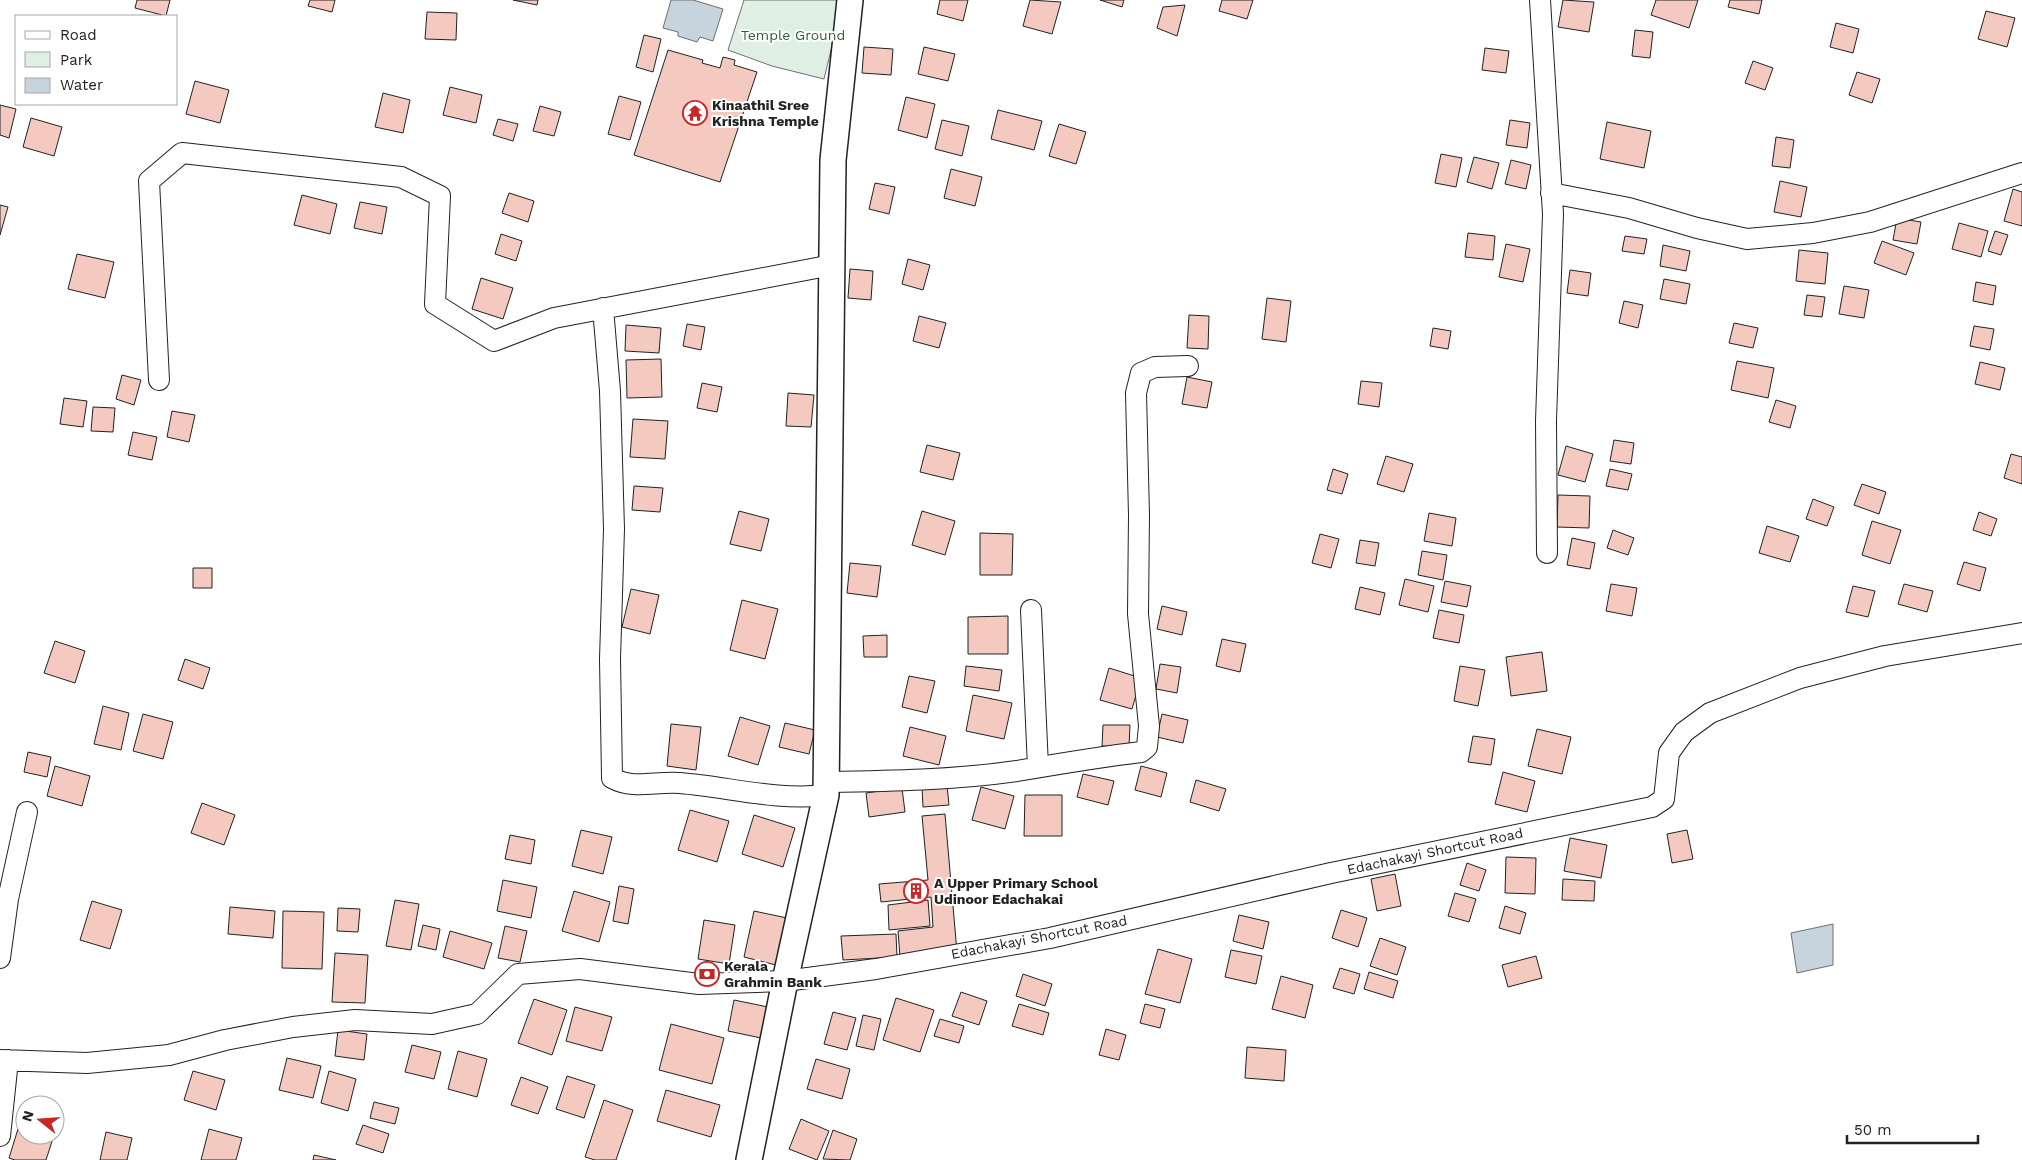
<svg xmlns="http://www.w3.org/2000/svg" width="2022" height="1160" viewBox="0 0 2022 1160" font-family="'Work Sans',sans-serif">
	<rect width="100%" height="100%" fill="#fff"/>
	<path fill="#e0efe3" stroke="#6f6f6f" d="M744 0H839L838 21 824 79 772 66 728 50Z"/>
	<path fill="#c7d3dd" stroke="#6f6f6f" d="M671 0H693L723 9 713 41 700 37 697 42 678 36V32L663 28Z
		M1833 924V965L1797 973 1791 933Z"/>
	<path fill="#f3c9c0" stroke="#222" d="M137 0H170L166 16 135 8Z
		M310 0H335L332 12 308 6Z
		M513 0H538L537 5Z
		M940 0H968L963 21 937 14Z
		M1030 0 1061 2 1052 34 1023 26Z
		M1100 0H1124L1122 7Z
		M1222 0H1253L1247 19 1219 11Z
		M1563 0 1594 2 1589 32 1558 27Z
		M1656 0H1698L1689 28 1651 15Z
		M1730 0H1762L1759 14 1728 7Z
		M1185 5 1177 36 1157 28 1163 7Z
		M1986 11 2015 18 2007 47 1978 39Z
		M427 12 457 13 456 40 425 39Z
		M1836 23 1859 29 1853 53 1830 47Z
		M1635 30 1653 32 1650 58 1632 56Z
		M644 35 661 39 653 72 636 67Z
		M864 47 893 49 891 75 862 73Z
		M924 47 955 54 948 81 918 74Z
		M1485 48 1509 51 1506 73 1482 70Z
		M668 50 703 60 702 63 720 68 723 57 735 60 734 65 757 72 720 182 634 155Z
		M1753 61 1773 68 1765 90 1745 83Z
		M1857 72 1880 79 1872 103 1849 95Z
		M195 81 229 90 220 123 186 114Z
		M450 87 482 95 476 123 443 115Z
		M383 93 410 100 403 133 375 127Z
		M619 96 641 102 630 140 608 134Z
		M906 97 935 104 927 138 898 130Z
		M0 105 16 109 9 138 0 135Z
		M540 106 561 112 554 136 533 131Z
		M998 110 1042 121 1034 150 991 139Z
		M31 118 62 127 54 156 23 147Z
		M498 119 518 124 513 141 493 135Z
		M942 120 969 126 962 156 935 149Z
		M1510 120 1530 123 1527 148 1506 145Z
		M1607 122 1651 131 1644 168 1600 159Z
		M1059 124 1086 132 1076 164 1049 156Z
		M1776 137 1794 140 1790 168 1772 166Z
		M1441 154 1462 158 1456 187 1435 183Z
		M1474 157 1499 163 1492 189 1467 182Z
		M1511 160 1531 165 1526 189 1505 184Z
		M951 169 982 177 975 206 944 198Z
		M1780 181 1807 187 1801 217 1774 212Z
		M875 183 895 187 889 214 869 209Z
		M2013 189 2022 192V226L2004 221Z
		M509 193 534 201 528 222 502 213Z
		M302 195 337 204 330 234 294 225Z
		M360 202 387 207 382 234 354 228Z
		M0 205 8 207 0 235Z
		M1897 218 1921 222 1917 244 1893 240Z
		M1959 223 1988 231 1981 257 1952 249Z
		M1995 231 2008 235 2001 255 1988 251Z
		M1468 233 1495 236 1493 260 1465 257Z
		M501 234 522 241 516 261 495 254Z
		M1625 236 1647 239 1644 254 1622 251Z
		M1882 241 1914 253 1906 275 1874 263Z
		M1506 244 1530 249 1523 282 1499 277Z
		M1663 245 1690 251 1686 271 1660 266Z
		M1799 250 1828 253 1825 284 1796 281Z
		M77 254 114 262 105 298 68 289Z
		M908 259 930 265 923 290 902 284Z
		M850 269 873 271 871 300 848 298Z
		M1570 270 1591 273 1588 296 1567 293Z
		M481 278 513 288 503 319 472 309Z
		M1664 279 1690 284 1686 304 1660 299Z
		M1976 282 1996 286 1993 305 1973 301Z
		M1844 286 1869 290 1864 318 1839 314Z
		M1807 295 1825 297 1822 317 1804 315Z
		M1267 298 1291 301 1286 342 1262 339Z
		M1624 301 1643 305 1638 328 1619 323Z
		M1189 315 1209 316 1208 349 1187 348Z
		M919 316 946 323 939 348 913 341Z
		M1734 323 1758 328 1753 348 1729 343Z
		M687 324 705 327 701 350 683 346Z
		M626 325 661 328 659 353 625 351Z
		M1974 326 1994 329 1990 350 1970 346Z
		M1433 328 1451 331 1448 349 1430 346Z
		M661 359 662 397 627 398 626 360Z
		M1737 361 1774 368 1768 398 1731 390Z
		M1980 362 2005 368 2000 390 1975 384Z
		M122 375 141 380 134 405 116 399Z
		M1187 377 1212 382 1207 408 1182 404Z
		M1361 381 1382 383 1379 407 1358 404Z
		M702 383 722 387 717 412 697 408Z
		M788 393 814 395 811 427 786 426Z
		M64 398 87 401 83 427 60 424Z
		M1776 400 1796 406 1790 428 1769 422Z
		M93 407 115 408 113 432 91 431Z
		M172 411 195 415 189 442 167 437Z
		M633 419 668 421 665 459 630 457Z
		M133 432 157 437 152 460 128 455Z
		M1614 440 1634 443 1631 464 1610 461Z
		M927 445 960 453 953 480 920 472Z
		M1566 446 1593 454 1585 482 1558 475Z
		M2011 454 2022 457V484L2004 478Z
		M1386 456 1413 464 1404 492 1377 484Z
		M1333 469 1348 474 1342 494 1327 490Z
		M1610 469 1632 474 1628 490 1606 486Z
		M1862 484 1886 492 1879 514 1854 505Z
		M634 486 663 488 660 512 632 510Z
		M1558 495 1590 496 1589 528 1557 527Z
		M1813 499 1834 507 1827 526 1806 519Z
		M739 511 769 519 761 551 730 544Z
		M922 511 955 521 945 555 912 545Z
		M1979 512 1997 519 1991 536 1973 530Z
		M1429 513 1456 518 1452 546 1424 541Z
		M1872 521 1901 530 1890 564 1862 555Z
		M1767 526 1799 536 1790 562 1759 553Z
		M1613 530 1634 538 1628 555 1607 548Z
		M980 533 1013 534 1012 575H980Z
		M1320 534 1339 539 1331 568 1312 563Z
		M1572 538 1595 543 1590 569 1567 565Z
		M1360 540 1379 543 1375 566 1356 563Z
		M1422 551 1447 555 1443 580 1418 575Z
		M1964 562 1986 568 1980 591 1957 584Z
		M850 563 881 566 877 597 847 593Z
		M193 568H212V588H193Z
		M1405 579 1434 586 1428 612 1399 605Z
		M1445 581 1471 586 1467 607 1441 602Z
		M1611 584 1637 588 1632 616 1606 611Z
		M1904 584 1933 591 1927 612 1898 604Z
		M1853 586 1875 591 1868 617 1846 612Z
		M1360 587 1385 593 1380 615 1355 609Z
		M631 589 659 595 650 634 622 627Z
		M742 600 778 609 765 659 730 650Z
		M1162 606 1187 612 1182 635 1157 629Z
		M1439 610 1464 615 1459 643 1433 638Z
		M1008 616V654H968V617Z
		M887 635V657H864L863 636Z
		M1222 639 1246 644 1240 672 1216 666Z
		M55 641 85 651 75 683 44 673Z
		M1542 652 1547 691 1511 696 1506 657Z
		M185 659 210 668 203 689 178 680Z
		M1160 664 1181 667 1177 693 1156 689Z
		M966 666 1002 670 999 691 964 686Z
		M1460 666 1485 670 1478 706 1454 701Z
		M1109 668 1141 678 1132 709 1100 700Z
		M909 676 935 681 927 713 902 707Z
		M973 695 1012 703 1004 739 966 731Z
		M103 706 129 713 121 750 94 744Z
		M143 714 173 722 163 759 133 751Z
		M1162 714 1188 720 1183 743 1157 737Z
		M740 717 770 726 758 765 728 756Z
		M785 723 815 730 809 754 779 747Z
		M671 724 701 727 696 770 667 766Z
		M1103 725H1130L1129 747 1102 746Z
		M910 727 946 736 939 765 903 756Z
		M1537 729 1571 737 1562 774 1528 766Z
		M1473 736 1495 739 1491 765 1468 762Z
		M28 752 51 757 47 777 24 772Z
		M55 766 90 776 82 806 47 796Z
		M1141 766 1167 773 1161 797 1135 790Z
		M1503 772 1535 781 1527 812 1495 804Z
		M1083 774 1114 781 1108 805 1077 797Z
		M1196 780 1226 789 1219 811 1190 802Z
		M947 785 949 805 923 807 922 787Z
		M981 787 1014 796 1005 829 972 820Z
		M902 788 905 812 869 817 866 793Z
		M1025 795H1062V836H1024Z
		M202 803 235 815 224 845 191 833Z
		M690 810 729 821 717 862 678 850Z
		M945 814 957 952 900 957 898 931 933 927 931 897 881 902 879 884 928 880 922 816Z
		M754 815 795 828 783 867 742 854Z
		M581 830 612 837 603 874 572 866Z
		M1687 830 1693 859 1672 863 1667 834Z
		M510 835 535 840 531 864 505 859Z
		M1570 838 1607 845 1601 878 1564 871Z
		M1506 857 1536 858 1535 894 1505 893Z
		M1467 863 1486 870 1479 891 1460 885Z
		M1395 874 1401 906 1377 911 1371 879Z
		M1563 879 1595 881 1594 901 1562 900Z
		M503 880 537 887 531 918 497 911Z
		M619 886 634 889 628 924 613 921Z
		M574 891 610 902 599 942 562 931Z
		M1455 893 1476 899 1469 922 1448 916Z
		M395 900 419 904 411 950 386 946Z
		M928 900 930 926 889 930 888 905Z
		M92 901 122 910 110 949 80 940Z
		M1505 906 1526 913 1520 934 1499 928Z
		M230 907 275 911 273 938 228 934Z
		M338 908 360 909 358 932 337 931Z
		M1341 910 1367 918 1358 947 1332 938Z
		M283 911 324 912 322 969 282 968Z
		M754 911 787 918 776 965 744 957Z
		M1239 915 1269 922 1263 949 1233 941Z
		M704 920 735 925 729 964 698 959Z
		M423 925 440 929 436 950 418 946Z
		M505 926 527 931 520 962 498 958Z
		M450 931 492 943 484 969 443 957Z
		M896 934 897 957 843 960 841 936Z
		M1380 938 1406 947 1397 975 1370 966Z
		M1158 949 1192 959 1180 1003 1145 994Z
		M1231 950 1262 956 1256 984 1225 977Z
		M335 953 368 955 365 1003 332 1002Z
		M1536 956 1542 978 1508 987 1502 965Z
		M1340 968 1360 974 1354 994 1333 988Z
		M1369 972 1398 981 1393 998 1364 989Z
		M1023 974 1052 984 1045 1006 1016 996Z
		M1281 976 1313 985 1305 1018 1272 1009Z
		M961 992 987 1001 979 1025 952 1016Z
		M896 998 934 1010 920 1052 883 1040Z
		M534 999 567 1010 552 1055 518 1043Z
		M734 1000 768 1007 761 1038 728 1031Z
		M1019 1004 1049 1013 1043 1035 1012 1026Z
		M1145 1004 1165 1009 1160 1028 1140 1023Z
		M575 1007 612 1017 602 1051 566 1041Z
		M833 1012 856 1018 847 1050 824 1044Z
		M863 1015 881 1019 874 1050 856 1046Z
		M940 1019 964 1026 959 1043 934 1036Z
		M671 1024 724 1038 712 1084 659 1070Z
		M1106 1029 1126 1035 1119 1060 1099 1055Z
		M338 1030 367 1034 364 1060 335 1056Z
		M412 1045 441 1052 434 1079 405 1072Z
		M1247 1047 1286 1050 1284 1081 1245 1078Z
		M458 1051 487 1059 477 1097 448 1089Z
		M287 1058 321 1066 313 1098 279 1090Z
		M816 1059 850 1069 842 1099 807 1089Z
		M193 1071 225 1080 216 1110 184 1100Z
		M329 1071 356 1079 348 1111 321 1103Z
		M567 1076 595 1085 584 1118 556 1109Z
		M521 1077 548 1087 538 1114 511 1105Z
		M666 1090 720 1105 711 1137 657 1121Z
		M604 1100 633 1110 616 1160H595L585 1157Z
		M374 1102 399 1108 395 1124 370 1118Z
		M22 1116 25 1117V1135H54L46 1160H15L9 1158Z
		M801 1119 829 1131 817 1160 789 1149Z
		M363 1125 389 1134 383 1153 356 1144Z
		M209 1129 242 1138 236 1160H201Z
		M833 1130 857 1139 850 1160 823 1159Z
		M106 1132 132 1138 127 1160H100Z
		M314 1155 336 1160H313Z"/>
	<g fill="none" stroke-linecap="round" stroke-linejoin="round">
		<defs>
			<path id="minor" d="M1540 0 1553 214 1546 421 1547 553
				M1551 193 1629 208 1697 228 1747 239 1813 233 1870 222 2022 173
				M603 308 610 391 614 529 610 659 612 778C634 790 655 781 680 783 729 787 777 801 826 795
				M159 380 149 181 182 153 401 177 440 196 435 304 494 341 554 318 832 265
				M1031 610 1038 767
				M826 782C889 781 955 780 1017 771 1058 764 1099 757 1141 752L1147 747 1149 726 1138 614 1139 515 1136 393 1141 373 1155 367 1188 366
				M0 958 8 899 27 812
				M0 1060 87 1063 169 1055 225 1040 293 1027 355 1020 432 1024 477 1014 518 974 580 969 699 984 785 981 876 969 1050 938 1331 873 1652 807 1664 799 1669 753 1684 732 1710 713 1800 678 1885 656 2022 633
				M0 1136 8 1060"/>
			<path id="major" d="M749 1160 785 981 826 795 833 160 850 0"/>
		</defs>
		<use href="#minor" stroke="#222" stroke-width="22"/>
		<use href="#major" stroke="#222" stroke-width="28"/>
		<use href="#minor" stroke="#fff" stroke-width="20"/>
		<use href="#major" stroke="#fff" stroke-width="25"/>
	</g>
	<defs>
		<symbol id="temple-ring" viewBox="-11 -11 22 22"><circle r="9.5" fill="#fff" stroke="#c62828" stroke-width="1.5"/><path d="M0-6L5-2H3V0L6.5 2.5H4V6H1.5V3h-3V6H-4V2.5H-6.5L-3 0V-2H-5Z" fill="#c62828"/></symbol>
		<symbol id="building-ring" viewBox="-11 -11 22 22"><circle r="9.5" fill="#fff" stroke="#c62828" stroke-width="1.5"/><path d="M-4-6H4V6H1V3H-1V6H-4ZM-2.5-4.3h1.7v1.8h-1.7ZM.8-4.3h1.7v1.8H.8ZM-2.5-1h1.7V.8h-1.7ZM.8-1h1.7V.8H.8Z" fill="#c62828"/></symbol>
		<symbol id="bank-ring" viewBox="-11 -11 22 22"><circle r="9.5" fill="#fff" stroke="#c62828" stroke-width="1.5"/><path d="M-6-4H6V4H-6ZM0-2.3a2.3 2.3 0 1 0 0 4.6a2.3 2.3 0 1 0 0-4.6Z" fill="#c62828"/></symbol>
	</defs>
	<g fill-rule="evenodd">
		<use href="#temple-ring" x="681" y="99" width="28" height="28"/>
		<use href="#building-ring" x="902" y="877" width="28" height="28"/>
		<use href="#bank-ring" x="693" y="960" width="28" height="28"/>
	</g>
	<g text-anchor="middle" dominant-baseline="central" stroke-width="4" stroke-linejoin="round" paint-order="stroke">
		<g font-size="14" fill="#2f5e38" stroke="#fff">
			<text x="793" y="35">Temple Ground</text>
		</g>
		<g font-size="14" font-weight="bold" fill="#222" stroke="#fff" text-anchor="start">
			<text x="712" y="105">Kinaathil Sree<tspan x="712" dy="16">Krishna Temple</tspan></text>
			<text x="934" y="883">A Upper Primary School<tspan x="934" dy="16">Udinoor Edachakai</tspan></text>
			<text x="724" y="966">Kerala<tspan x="724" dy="16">Grahmin Bank</tspan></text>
		</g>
		<g font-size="14" fill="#222" stroke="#fff">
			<text transform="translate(1435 851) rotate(-12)">Edachakayi Shortcut Road</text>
			<text transform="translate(1039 937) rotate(-11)">Edachakayi Shortcut Road</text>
		</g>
	</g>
	<rect x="15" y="15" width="162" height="90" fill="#ffffff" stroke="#a7a7a7"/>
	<rect x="25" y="31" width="25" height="8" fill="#ffffff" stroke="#a7a7a7"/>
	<text x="60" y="40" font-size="15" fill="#222222">Road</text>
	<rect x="25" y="52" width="25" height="15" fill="#e0efe3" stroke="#a7a7a7"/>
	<text x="60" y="65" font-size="15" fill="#222222">Park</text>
	<rect x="25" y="78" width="25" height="15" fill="#c7d3dd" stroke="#a7a7a7"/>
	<text x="60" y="90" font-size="15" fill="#222222">Water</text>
	<g transform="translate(40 1120) rotate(287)"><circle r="24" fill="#ffffff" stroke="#a7a7a7"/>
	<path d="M0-4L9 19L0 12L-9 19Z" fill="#c62828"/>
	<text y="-8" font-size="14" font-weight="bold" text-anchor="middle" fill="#222222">N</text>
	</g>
	<path d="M1847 1135v8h131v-8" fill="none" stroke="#222222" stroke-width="2.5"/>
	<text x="1854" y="1135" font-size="15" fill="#222222" stroke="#ffffff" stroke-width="4" paint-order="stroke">50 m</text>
</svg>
